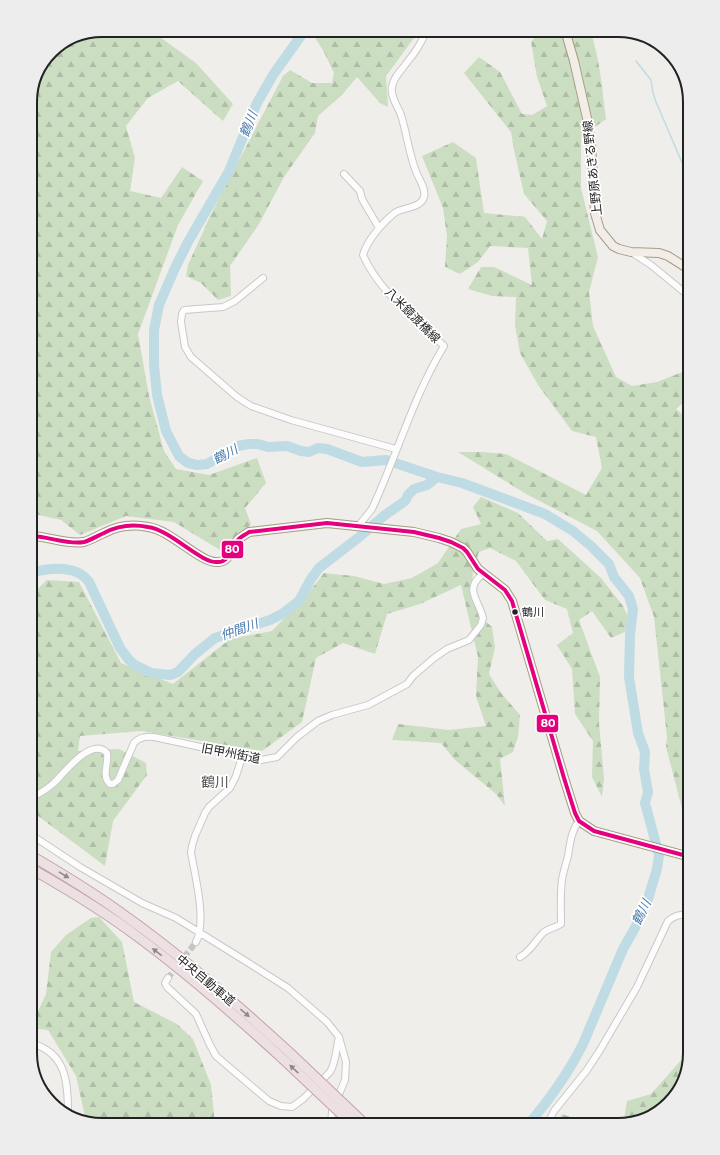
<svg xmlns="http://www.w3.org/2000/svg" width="720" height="1155" viewBox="0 0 720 1155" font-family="Montserrat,'Noto Sans JP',sans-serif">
	<defs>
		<pattern id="forest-firs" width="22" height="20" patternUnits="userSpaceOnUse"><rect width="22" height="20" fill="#cbdec1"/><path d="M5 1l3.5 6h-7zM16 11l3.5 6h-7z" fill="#aebea6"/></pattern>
	</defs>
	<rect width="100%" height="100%" fill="#f0eeeb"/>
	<path fill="url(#forest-firs)" d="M102 30H150L196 63 233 104 223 121 178 81 148 98 126 126 135 158 130 191 161 198 182 167 203 181 178 225 138 334 149 396 164 451 176 469 209 475 257 458 266 483 245 508 251 524 225 553 174 522 126 516 80 535 61 520 30 513V97L51 51 74 35Z
		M317 30H420L386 76 388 107 380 103 357 77 342 95 318 116 315 133 284 177 259 224 230 266 231 296 218 300 201 283 186 276 188 265 211 214 283 76 290 70 312 83H332L334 73 324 52 314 36Z
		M542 30H590C600 58 602 89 606 119L581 137V188L598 257 589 292 593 326 616 377 632 386 657 382 690 369V397L676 409 690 420V853L686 836 684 816 666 747 667 737 654 617 640 578 597 531 528 495 458 452H481L506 454 586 495 602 468 596 437 572 431 538 385 520 353 515 325 516 297 492 296 468 289 481 267H494L532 285 528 248 490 246 478 262 460 274 445 267 447 236 443 208 422 156 453 142 476 158 484 213 525 217 542 239 547 221 524 194 514 150 511 132 464 73 479 57 500 72 522 114 532 115 547 106 537 77 531 42Z
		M481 497 518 513 547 541 558 539 601 578 623 606 628 617 625 632 611 638 592 611 579 620 600 677 599 723 604 779 602 797 592 777 593 741 575 714 572 669 557 645 573 633 567 609 545 600 516 561 490 548 479 552 473 570 472 585 481 617 492 627 495 647 489 674 501 693 520 715 518 737 513 752 500 759 505 806 496 794 455 760 441 743 392 740 398 724 449 730 486 726 476 696 478 657 461 585 420 604 387 614 375 654 343 643 316 658 302 722 262 751 142 731 80 736 78 751 119 749 146 763 147 775 113 821 105 866 30 810V654L31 653 30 596 47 580 79 582 121 663 173 684 230 639 272 631 310 591 324 573 354 576 384 584 412 578 438 563 461 529 481 524 473 507Z
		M99 917 122 942 134 1002 177 1024 193 1039 211 1085 215 1125H97L86 1121 76 1076 48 1030 30 1028 46 994 51 952 66 935 91 918Z
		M690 1050 680 1089 650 1118 623 1124 627 1101 651 1094Z
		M562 1114 593 1125H557Z"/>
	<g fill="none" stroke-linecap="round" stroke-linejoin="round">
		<path stroke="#bfdbe3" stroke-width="1.5" d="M636 61 651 80 653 93 656 102 690 181"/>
		<path stroke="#bfdbe3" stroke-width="10" d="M305 30 273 75 257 103 229 171 188 242 175 268 159 305 154 330V365L157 395 166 431 179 456 188 463 197 465 207 464 238 446 249 444H258L268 447 287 446 301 451 309 452 318 448 327 449 362 462 386 460 437 477 462 483 545 514 573 531 591 546 609 564 614 577 629 596 633 609 630 635 629 677 638 733 645 752 644 769 648 792 645 803 659 855 657 869 648 899 636 926 623 949 583 1044C568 1074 549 1100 528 1125
			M30 573C49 568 76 564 89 582L120 648 129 660 135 665 151 673 170 675 178 672 195 654 215 638 270 620 282 614 299 601 311 579 319 568 358 538 385 515 405 501 408 495 414 489 427 485 437 477"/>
		<path stroke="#c7c5c3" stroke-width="6" stroke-dasharray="6 3" stroke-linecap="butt" d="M168 978 196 942"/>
		<defs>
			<path id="minor" d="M344 174 360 191 362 199 379 228
				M631 252 651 265 690 297
				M263 278 235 301 223 307 184 310 182 314 181 322 185 347 191 357 237 397 251 406 291 420 396 449
				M359 525 372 509C397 455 413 397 444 346 415 318 379 292 363 255 367 240 384 221 396 212 405 207 421 208 424 197 426 189 420 181 417 174 409 155 407 134 401 115 398 107 390 96 392 87 393 77 403 69 408 61 416 52 422 41 427 30
				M30 797C39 795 47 789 54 783 64 773 92 736 107 753 109 763 101 776 110 784H113L118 780 134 743C139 737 146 736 154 737L261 760 277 757 297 737 318 721 332 715 368 705 407 684 413 676 434 658 447 649 469 640 481 625 483 618C479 600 463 589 483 574
				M30 834 80 867 142 903 176 918 247 962 288 988 327 1022 339 1037 346 1062 345 1080 332 1111 331 1125
				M196 942C207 922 195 875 191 853L192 846 195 836 205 813 209 807 230 788 236 776 242 757
				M520 957C531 951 535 941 543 933 548 928 556 928 561 924 561 910 560 895 562 880 563 872 566 864 568 856 570 844 571 831 579 821
				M168 978 165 983 167 987 196 1014 210 1045 216 1056 269 1101 281 1106 292 1107 303 1099 330 1072C336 1063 336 1048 339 1037
				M30 1043C67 1052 68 1083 68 1115
				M547 1125 554 1111 587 1070 600 1050 637 987 668 921C675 915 680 915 689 914"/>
			<path id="major" d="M565 30 574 61 587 118 591 144 595 213 600 230 613 246 619 249 631 252 659 253 668 256 690 270
				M30 536C48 536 67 545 84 542 91 540 97 536 104 533 117 526 133 524 148 527 171 530 201 564 218 562 230 562 231 548 237 541 240 537 245 535 249 532L327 523 414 532 439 538 451 542 463 548 467 552 478 569 505 590 512 601 564 778 575 813 579 821 594 831 683 855 690 860
				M690 951 687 943 690 901"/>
			<path id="highway" d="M30 855C59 872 89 890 117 910 177 952 233 1001 288 1051
				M30 868C67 889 104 911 138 937 188 974 236 1016 283 1059"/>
		</defs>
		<use href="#minor" stroke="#c9c8c7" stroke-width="8"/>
		<use href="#major" stroke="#a79c86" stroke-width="10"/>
		<use href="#highway" stroke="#c5a2ac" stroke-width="11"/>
		<use href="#minor" stroke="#fdfcfc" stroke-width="6"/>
		<use href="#major" stroke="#f3ede7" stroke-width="8"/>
		<use href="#highway" stroke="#ece0e2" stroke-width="9"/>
		<defs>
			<path id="highway-bridge" d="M288 1051 366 1125
				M283 1059 353 1125"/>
		</defs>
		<use href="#highway-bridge" stroke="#c5a2ac" stroke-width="11" stroke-linecap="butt"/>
		<use href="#highway-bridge" stroke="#ece0e2" stroke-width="9"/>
		<defs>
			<path id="bus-1" d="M30 536C48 536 67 545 84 542 91 540 97 536 104 533 117 526 133 524 148 527 171 530 201 564 218 562 230 562 231 548 237 541 240 537 245 535 249 532L327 523 414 532 439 538 451 542 463 548 467 552 478 569 505 590 512 601 564 778 575 813 579 821 594 831 683 855 690 860"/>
		</defs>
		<use href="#bus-1" stroke="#fff" stroke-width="7"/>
		<use href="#bus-1" stroke="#e5007d" stroke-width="4"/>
	</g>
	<defs><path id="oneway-solid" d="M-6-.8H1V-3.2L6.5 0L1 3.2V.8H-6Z"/></defs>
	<g fill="#918a8c">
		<use href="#oneway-solid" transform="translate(64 875) rotate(31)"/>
		<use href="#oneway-solid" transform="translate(157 952) rotate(-142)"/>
		<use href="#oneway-solid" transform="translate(245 1013) rotate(40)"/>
		<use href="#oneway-solid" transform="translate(294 1069) rotate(-137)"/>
	</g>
	<circle fill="#222" stroke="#fff" stroke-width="1.5" cx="515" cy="612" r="3.5"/>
	<g text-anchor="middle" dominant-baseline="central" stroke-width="3.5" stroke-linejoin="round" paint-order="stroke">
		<g font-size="11" fill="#222" stroke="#fff" text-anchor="start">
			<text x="522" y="612">鶴川</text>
		</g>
		<g font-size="12" fill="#222" stroke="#fff">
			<text transform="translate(592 168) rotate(-96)">上野原あきる野線</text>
			<text transform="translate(413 315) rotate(45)">八米鏡渡橋線</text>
			<text transform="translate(231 753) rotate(11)">旧甲州街道</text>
			<text transform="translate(206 980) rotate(40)">中央自動車道</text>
		</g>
		<g font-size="13" font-style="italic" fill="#4a7aab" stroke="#fff">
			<text transform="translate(248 124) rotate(-68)">鶴川</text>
			<text transform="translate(225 454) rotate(-28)">鶴川</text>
			<text transform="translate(239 629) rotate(-20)">仲間川</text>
			<text transform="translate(641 912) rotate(-64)">鶴川</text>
		</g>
		<g font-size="14" fill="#555" stroke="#fff">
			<text x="215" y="782">鶴川</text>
		</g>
	</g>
	<path d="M0 0H720V1155H0ZM102 37H618A65 65 0 0 1 683 102V1053A65 65 0 0 1 618 1118H102A65 65 0 0 1 37 1053V102A65 65 0 0 1 102 37Z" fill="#ededed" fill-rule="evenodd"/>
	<path fill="none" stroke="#222" stroke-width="2" d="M102 37H618A65 65 0 0 1 683 102V1053A65 65 0 0 1 618 1118H102A65 65 0 0 1 37 1053V102A65 65 0 0 1 102 37Z"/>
	<g stroke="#fff" stroke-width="1.5">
		<rect x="221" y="540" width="23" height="19" rx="4" fill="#e5007d"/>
		<rect x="536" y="714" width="23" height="19" rx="4" fill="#e5007d"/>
	</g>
	<g font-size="11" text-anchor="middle" font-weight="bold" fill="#fff">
		<text x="232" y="553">80</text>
		<text x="548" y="727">80</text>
	</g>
</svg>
